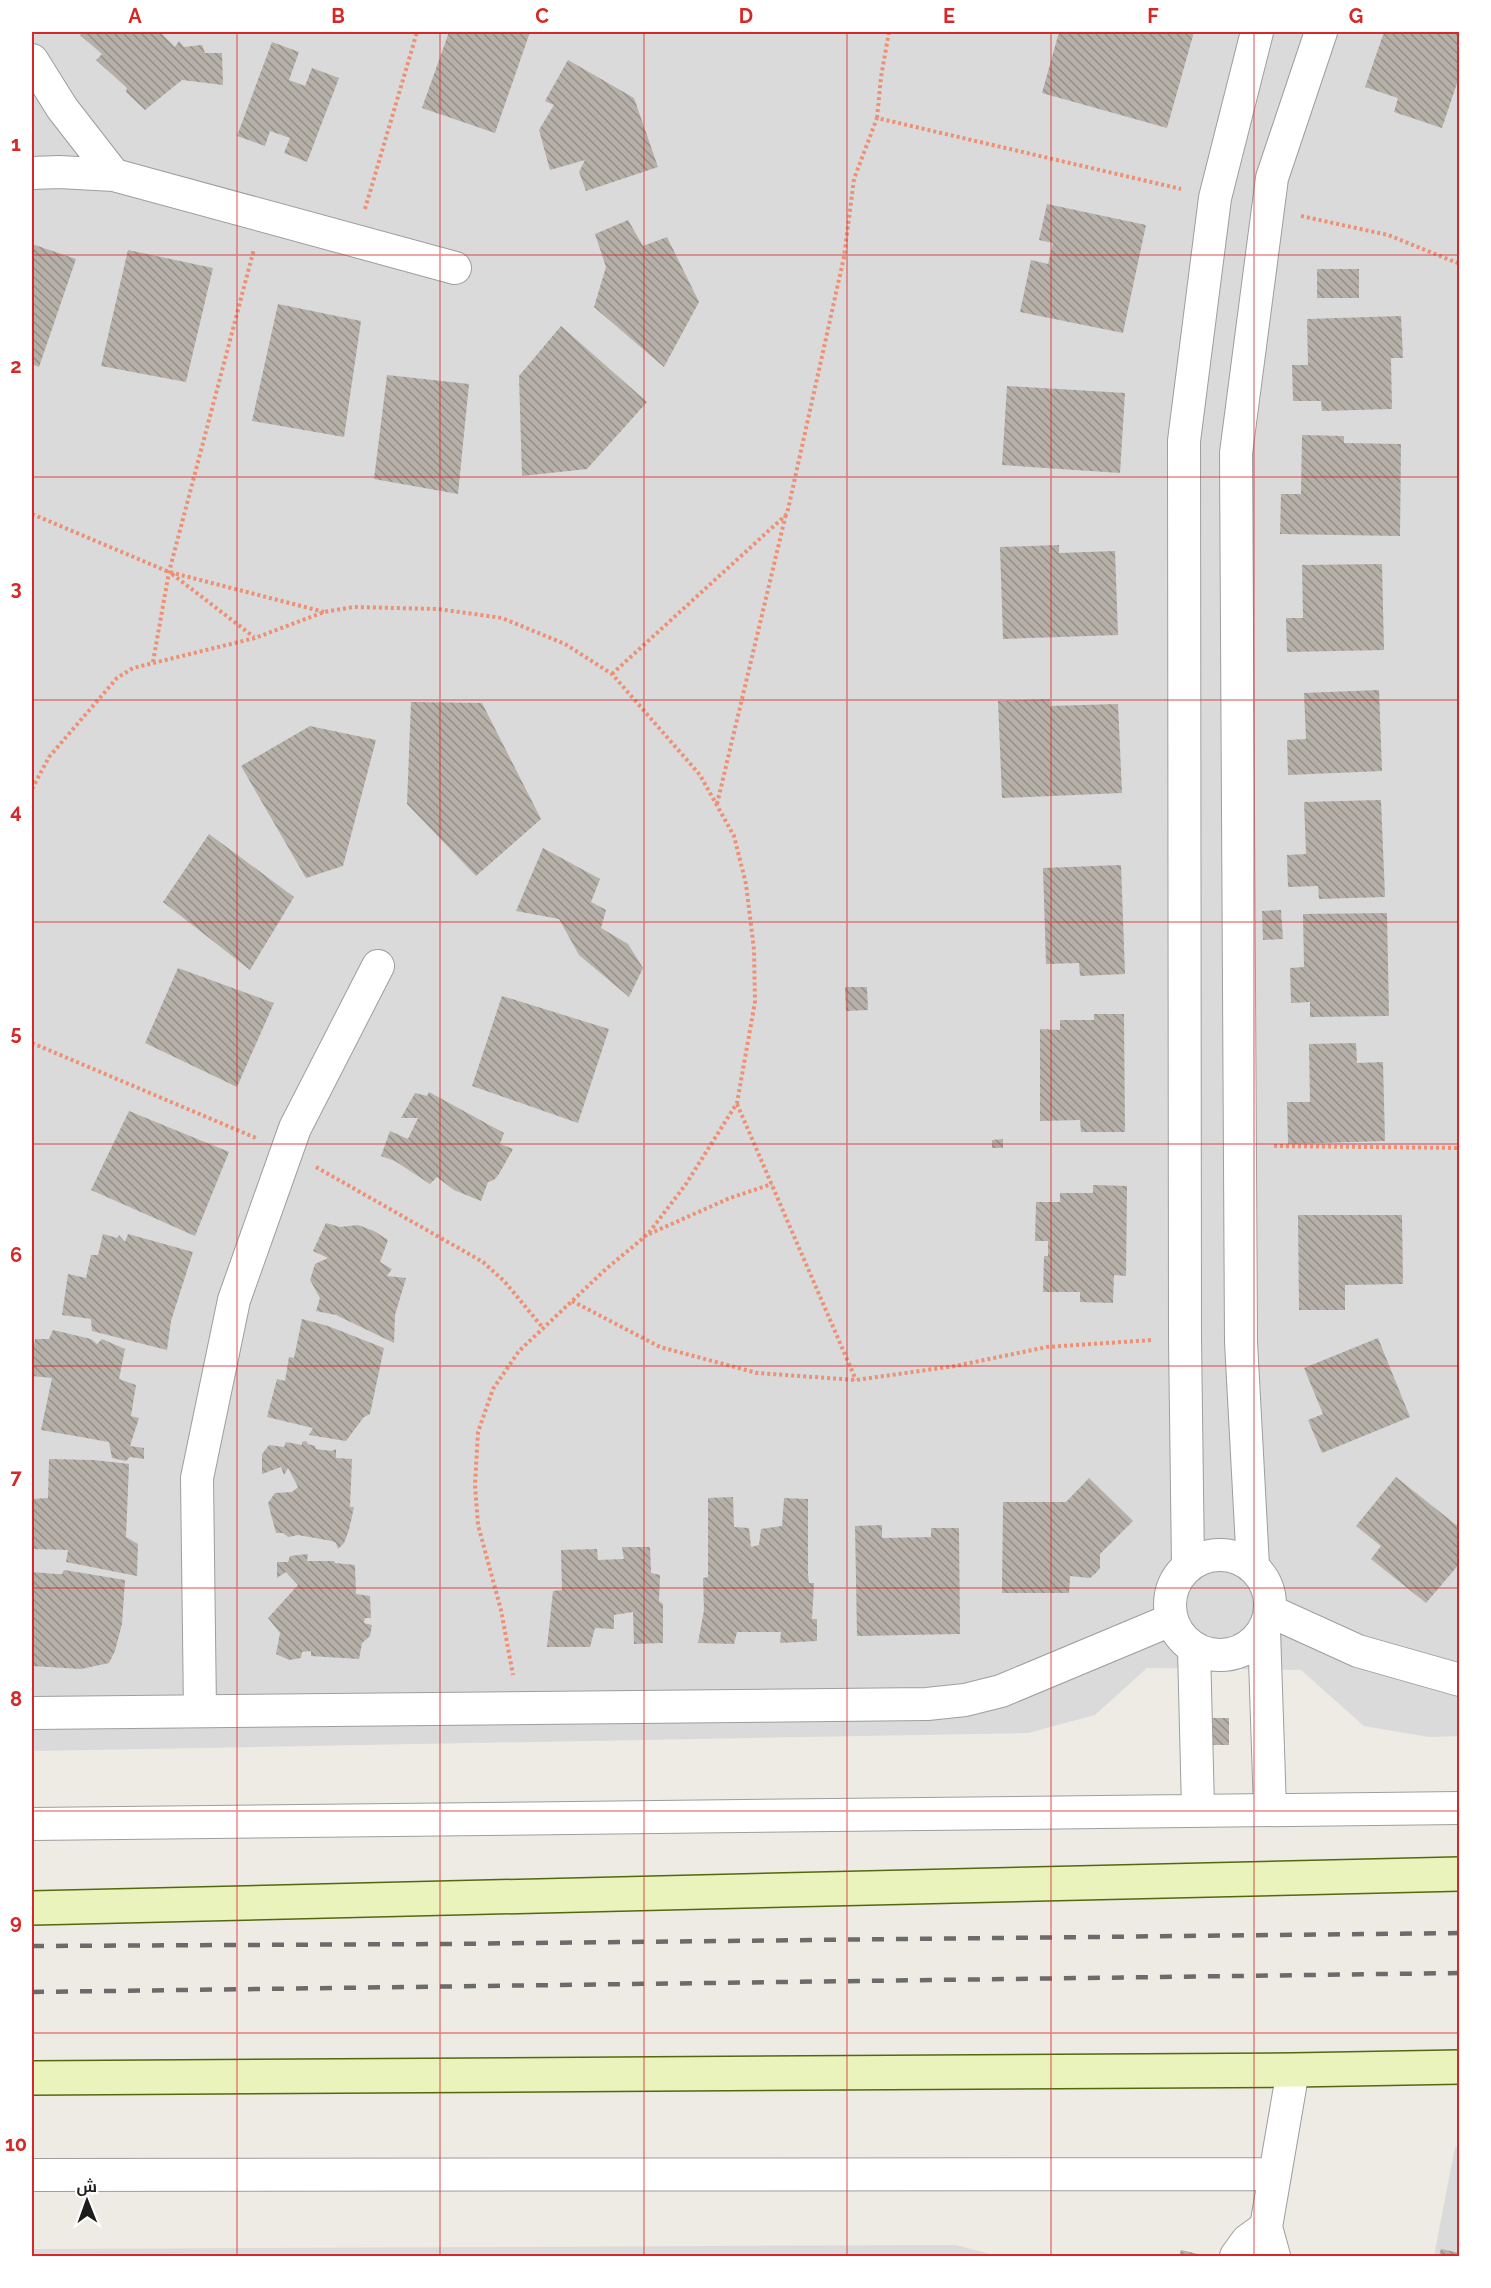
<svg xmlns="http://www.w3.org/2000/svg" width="1491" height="2288" viewBox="0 0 1491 2288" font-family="Raleway,Cairo,sans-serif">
	<defs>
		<pattern id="building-back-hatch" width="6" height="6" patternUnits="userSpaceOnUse" patternTransform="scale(1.5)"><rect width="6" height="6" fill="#b6b0a9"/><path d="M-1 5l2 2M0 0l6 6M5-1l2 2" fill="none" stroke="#938f89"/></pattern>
	</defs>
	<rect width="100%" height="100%" fill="#edebe3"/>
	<path fill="#dbdada" d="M32 32H1459V1736L1429 1737 1364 1726 1301 1670 1147 1668 1095 1715 1028 1733 32 1751Z
		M1455 2147H1459V2256H1434Z
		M955 2245 999 2256H32V2249Z"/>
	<path fill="url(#building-back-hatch)" d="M84 32H160L175 47 179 41 184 47 202 45 205 53H222L223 85 182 80 145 110 126 92 127 88 96 60 102 54 80 35Z
		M449 32H530L495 133 422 108Z
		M1059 32H1194L1167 128 1042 93Z
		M1384 32H1460V74L1442 128 1394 112 1398 98 1365 87Z
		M272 42 299 52 289 80 305 86 312 68 339 78 307 162 284 153 290 138 270 131 265 146 237 136Z
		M568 60 634 98 658 167 586 191 579 172 585 160 550 170 539 130 554 105 545 101Z
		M1047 204 1146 225 1123 333 1020 312 1031 260 1048 264 1053 243 1039 240Z
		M628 220 643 246 667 237 699 302 664 367 594 307 606 267 595 234Z
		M32 244 76 259 39 367 32 364Z
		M128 250 213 268 186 382 101 366Z
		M1317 269H1359V298H1317Z
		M278 304 361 321 344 437 252 421Z
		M1401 316 1403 358H1391L1392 409 1322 411 1321 401H1293L1292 365H1308L1307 319Z
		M561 326 647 402 587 469 522 476 519 376Z
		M387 375 469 384 458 494 374 479Z
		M1007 386 1125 393 1120 473 1002 465Z
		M1302 435 1344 436V443L1401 444 1400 536 1280 534 1281 494H1301Z
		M1059 545V553L1115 551 1118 635 1003 639 1000 547Z
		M1382 564 1384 650 1287 652 1286 618H1303L1302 565Z
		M1379 690 1382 771 1288 775 1287 740 1306 739 1304 693Z
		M1050 699V706L1118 704 1122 793 1002 798 998 701Z
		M411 702 482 703 541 819 476 876 407 804Z
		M310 726 376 740 343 866 306 878 241 766Z
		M1381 800 1385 897 1319 899 1318 886 1288 887 1287 855 1306 854 1304 802Z
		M209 834 294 897 250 970 163 902Z
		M543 848 600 879 591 902 606 910 601 928 628 944 643 968 629 997 579 955 559 919 516 911Z
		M1121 865 1125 974 1080 976 1079 963 1046 964 1043 868Z
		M1281 910 1283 939 1263 940 1262 911Z
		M1387 913 1389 1016 1310 1017V1002L1291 1003 1290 968 1304 967 1303 914Z
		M178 968 274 1003 237 1087 145 1043Z
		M845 987H867L868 1010 846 1011Z
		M502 996 609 1029 578 1123 472 1086Z
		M1094 1014H1124L1125 1132H1081L1080 1120 1040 1121V1029L1060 1030V1020H1094Z
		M1356 1043 1357 1063 1383 1062 1385 1141 1288 1144 1287 1102H1310L1309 1044Z
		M429 1092 504 1133 500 1144 513 1149 499 1174 494 1180 488 1182 481 1201 454 1190 437 1177 430 1184 395 1161 381 1156 390 1131 408 1139 418 1118H401L415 1093 427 1096Z
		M129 1111 229 1152 195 1236 91 1190Z
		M1003 1139V1148H992V1140Z
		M1093 1185 1127 1186 1126 1276 1114 1275 1113 1303 1080 1302V1292H1043L1044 1256H1048V1241H1035L1036 1202H1060V1193H1093Z
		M1298 1215H1402L1403 1284 1345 1285V1310H1299Z
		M326 1223 340 1227 358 1225 374 1231 388 1240 380 1262 392 1269 387 1276 406 1278 395 1315 394 1343 336 1315 316 1311 320 1298 310 1280 315 1264 328 1258 313 1251Z
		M103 1234 117 1238 119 1235 125 1242 128 1234 193 1252 171 1321 167 1350 92 1331 91 1319 62 1315 68 1274 86 1278 91 1255H98Z
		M302 1319 328 1326 384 1348 370 1414 364 1417 346 1441 309 1435 313 1428 267 1417 277 1379 285 1381 289 1357 294 1358Z
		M53 1330 91 1339 97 1344 102 1339 125 1349 119 1379 136 1385 131 1416 139 1418 130 1446 144 1448V1459L130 1457 126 1461 112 1458 109 1442 41 1430 52 1378 32 1376V1359L35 1339H49Z
		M1378 1338 1410 1417 1322 1453 1308 1420 1323 1414 1304 1368Z
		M306 1441 308 1444 315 1446 316 1449 332 1451 336 1449V1458L352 1459 350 1507H354L349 1530 344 1543 338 1549 336 1543 332 1541 298 1535 288 1537 283 1533H276L268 1503 275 1493 292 1492 298 1487 288 1468 284 1475 281 1467 262 1474V1454L269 1445 284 1447 286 1442 302 1445V1442Z
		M49 1459 94 1460 129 1464 126 1537 138 1544 137 1576 66 1562 68 1550 32 1549V1499L48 1498Z
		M1396 1477 1460 1528V1563L1426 1603 1371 1559 1381 1546 1356 1526Z
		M1089 1478 1133 1521 1100 1554V1568L1096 1573 1090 1578 1070 1576 1069 1593H1002L1003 1502H1066Z
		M733 1497 734 1527 749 1528 751 1547 759 1545 761 1529 782 1526 784 1498 808 1499V1575L809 1583H814L812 1619H817V1641L780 1643 781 1632H737L734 1644 698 1643 704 1610 703 1578 708 1577V1498Z
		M882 1525V1538L931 1537V1528H959L960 1634 857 1636 855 1526Z
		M622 1547H650L651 1573 660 1575 659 1601 663 1604V1643L634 1644 633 1612 614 1615V1629L595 1628 590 1647H547L553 1591 562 1590 561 1550 597 1549 598 1560 624 1559Z
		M308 1554 307 1561H334L335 1563 355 1565 356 1594 370 1596 371 1618H365L364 1623 372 1625 370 1636 362 1643 359 1659 311 1656V1651L302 1652 301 1658 289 1660 276 1654 280 1633 268 1618 298 1585 286 1572 277 1578V1562H288L290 1556Z
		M64 1570 125 1580 122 1624 115 1651 109 1663 81 1669 32 1666V1572L56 1574H62Z
		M1205 1718H1229V1745H1205Z
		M1441 2249 1460 2253V2256H1439Z
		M1181 2250 1207 2256H1179Z"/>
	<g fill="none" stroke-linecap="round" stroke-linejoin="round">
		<defs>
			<path id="street" d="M32 60 62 108 114 175
				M32 173 59 172 114 175 455 268
				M1170 1605a50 50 0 1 1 100 0a50 50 0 1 1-100 0Z
				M1188 1566 1185 1338 1184 441 1215 198 1257 32
				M1253 1566 1241 1342 1236 453 1272 178 1321 32
				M1270 1611 1358 1651 1460 1680
				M1264 1630 1270 1809
				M1194 1648 1198 1809
				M200 1711 197 1478 234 1300 295 1128 378 966
				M32 1713 927 1704 965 1700 1001 1691 1171 1620
				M32 1824 1460 1808
				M32 2175 1275 2174
				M1236 2256 1247 2241 1266 2227
				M1274 2256 1266 2227 1293 2070"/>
			<path id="secondary" d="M32 1908 1460 1874
				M32 2078 1293 2070 1460 2067"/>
		</defs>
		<use href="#street" stroke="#9e9e9e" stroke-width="34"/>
		<use href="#secondary" stroke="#54690e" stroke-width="36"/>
		<path stroke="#ed9074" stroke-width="4" stroke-dasharray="3 3" stroke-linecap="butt" d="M877 118 881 77 889 32
			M365 209 417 32
			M1301 216 1388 235 1460 264
			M32 514 169 572 324 612
			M172 574 254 637
			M153 662 169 572 254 249
			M612 674 787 514 844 257 854 179 877 118 1181 189
			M32 789 49 757 117 678 133 668 255 638 324 612 353 607 438 609 502 618 565 644 612 674 700 775 734 836 746 884 754 950 755 1002 737 1103 686 1184 648 1234 606 1269 519 1351 493 1389 478 1432 475 1485 478 1525 501 1610 513 1675
			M717 804 786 514
			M32 1043 256 1138
			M737 1104 856 1380
			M1274 1146 1460 1148
			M316 1167 483 1262 505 1282 543 1328
			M649 1234 730 1198 772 1184
			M572 1301 660 1347 757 1373 856 1380 955 1366 1047 1347 1152 1340"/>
		<use href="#street" stroke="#fff" stroke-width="32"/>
		<use href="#secondary" stroke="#e9f3bb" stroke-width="33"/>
		<path stroke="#6b6b6b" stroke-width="4.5" stroke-dasharray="12 12" stroke-linecap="butt" d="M32 1946 442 1944 1460 1933
			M32 1992 1460 1973"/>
	</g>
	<path fill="none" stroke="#d62828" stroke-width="1.5" stroke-opacity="0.55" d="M237 32V2256M440 32V2256M644 32V2256M847 32V2256M1051 32V2256M1254 32V2256M32 255H1460M32 477H1460M32 700H1460M32 922H1460M32 1144H1460M32 1366H1460M32 1588H1460M32 1811H1460M32 2033H1460"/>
	<rect width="1491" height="2288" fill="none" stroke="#ffffff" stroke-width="66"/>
	<g transform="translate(87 2201) rotate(359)" stroke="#ffffff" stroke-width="4.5" paint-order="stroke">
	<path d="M0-4.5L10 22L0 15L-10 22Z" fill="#1d1d1d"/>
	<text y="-9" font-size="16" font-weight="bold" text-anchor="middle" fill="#1d1d1d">ش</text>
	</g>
	<rect x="33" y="33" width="1425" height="2222" fill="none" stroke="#d62828" stroke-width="2"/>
	<g font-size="20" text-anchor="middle" font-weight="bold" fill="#d62828">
		<text x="135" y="23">A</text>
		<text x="338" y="23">B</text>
		<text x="542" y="23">C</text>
		<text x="746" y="23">D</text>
		<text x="949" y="23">E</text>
		<text x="1153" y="23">F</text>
		<text x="1356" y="23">G</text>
		<text x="16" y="151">1</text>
		<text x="16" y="373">2</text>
		<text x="16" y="595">3</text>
		<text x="16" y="818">4</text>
		<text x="16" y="1040">5</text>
		<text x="16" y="1262">6</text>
		<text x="16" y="1484">7</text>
		<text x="16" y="1706">8</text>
		<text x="16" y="1929">9</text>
		<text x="16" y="2151">10</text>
	</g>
</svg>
